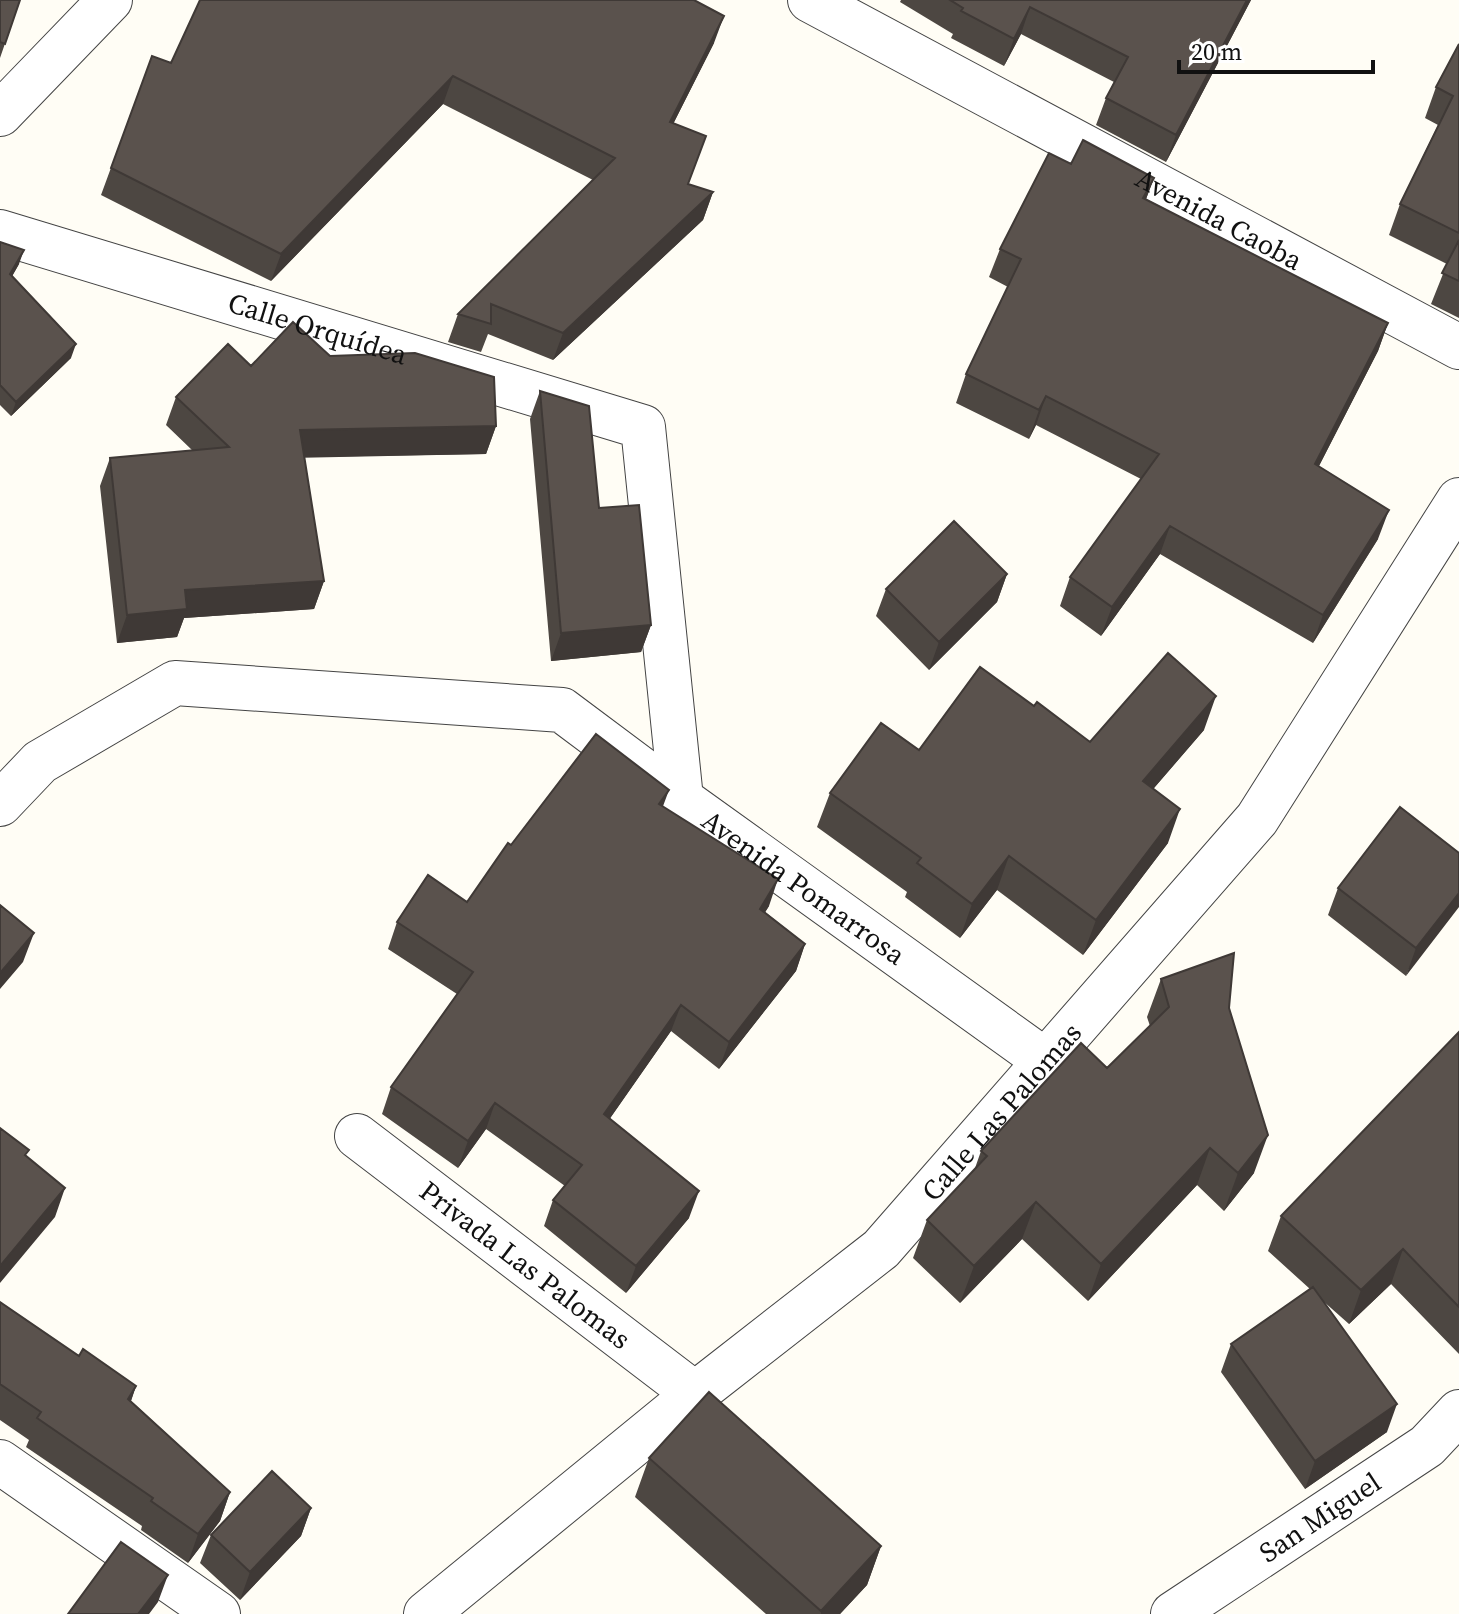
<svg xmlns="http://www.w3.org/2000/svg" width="1459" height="1614" viewBox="0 0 1459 1614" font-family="'Source Serif 4',serif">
	<rect width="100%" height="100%" fill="#fffdf5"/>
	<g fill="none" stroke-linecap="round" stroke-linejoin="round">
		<defs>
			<g id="street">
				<path id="s1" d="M810 0 1459 347"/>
				<path d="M0 114 110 0"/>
				<path id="s2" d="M0 232 643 427 681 799"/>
				<path id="s3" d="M0 804 40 762 175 683 562 710 681 799 1047 1062"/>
				<path id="s4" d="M357 1136 695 1394"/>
				<path d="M0 1462 218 1614"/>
				<path id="s5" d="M426 1614 695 1394 881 1249 1257 819 1459 500"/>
				<path id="s6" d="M1173 1614 1427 1446 1459 1412"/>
			</g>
		</defs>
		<use href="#street" stroke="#444" stroke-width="46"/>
		<use href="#street" stroke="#fff" stroke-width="44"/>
	</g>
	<path fill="#4d4742" d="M0 0H20L0 58Z
		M901 0H1251L1166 162 1096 125 1106 98 1114 82 1021 34 1004 66 951 38 953 34 900 2Z
		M714 43 673 124 688 184 713 192 703 220 553 360 488 334 481 352 448 342 458 314 593 180 443 104 271 281 101 195 152 56 171 63Z
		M1459 44V318L1431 304 1447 264 1389 235 1400 204 1438 125 1425 118 1436 87Z
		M1071 164 1154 178 1146 199 1388 323 1378 351 1319 466 1378 539 1313 643 1160 554 1101 636 1060 606 1070 577 1141 479 1036 425 1029 439 956 403 966 374 1008 287 989 277 1000 249Z
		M0 242 19 264 12 276 71 358 11 416 0 405Z
		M330 356 496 426 486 454 304 457 324 581 314 609 184 618 177 637 117 643 100 486 110 458 193 451 166 425 176 397 251 366Z
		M540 391 599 508 651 625 641 652 551 661 530 419Z
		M1007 574 997 602 929 670 876 616 886 589Z
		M1034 706 1090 742 1204 730 1153 789 1168 843 1083 955 997 890 960 938 905 897 907 892 817 827 830 793 919 750Z
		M663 806 769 906 765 912 805 944 796 971 719 1069 671 1031 610 1118 689 1218 626 1293 544 1226 553 1200 565 1186 486 1129 458 1168 382 1114 391 1087 457 994 388 949 397 922 467 902 511 845Z
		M1459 853 1406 976 1328 915 1338 888Z
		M1161 979 1229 1008 1254 1173 1224 1211 1197 1185 1088 1301 1022 1239 960 1303 913 1258 927 1220 974 1171 981 1151 1107 1068 1150 1026 1147 1017Z
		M1459 1032V1354L1391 1284 1349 1324 1323 1301 1387 1432 1305 1489 1221 1372 1231 1344 1310 1289 1268 1251 1281 1216Z
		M0 1302 79 1356 136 1386 131 1401 230 1492 220 1521 188 1563 141 1530 142 1526 26 1447 29 1440 0 1420Z
		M649 1458 881 1546 867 1585 840 1614H766L635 1497Z
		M311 1508 301 1536 240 1600 200 1563 211 1535Z"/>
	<path fill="#3f3936" d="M1247 0H1251L1166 162 1176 135Z
		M1030 7 1021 34 1004 66 1014 39Z
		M724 16 714 43 660 150 670 122Z
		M453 76 443 104 271 281 281 254Z
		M1154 178 1143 207V198Z
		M713 192 703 220 553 360 563 333Z
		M24 250 19 264 5 289 10 274Z
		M1388 323 1378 351 1305 493 1315 464Z
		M76 344 71 358 11 416 16 402Z
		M1046 396 1036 425 1029 439 1039 410Z
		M496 426 486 454 290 458 300 430Z
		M1389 510 1378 539 1313 643 1323 615Z
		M1170 526 1160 554 1101 636 1112 607Z
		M1007 574 997 602 929 670 939 642Z
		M324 581 314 609 184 618 177 637 117 643 127 615 185 590Z
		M651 625 641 652 551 661 561 633Z
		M1216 696 1204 730 1130 816 1143 781Z
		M669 790 659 817V804Z
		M1180 809 1168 843 1083 955 1096 920Z
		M1009 856 997 890 960 938 972 904Z
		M778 879 769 906 751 935 760 909Z
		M1459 893V907L1406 976 1416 948Z
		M34 933 23 962 0 989V973Z
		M805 944 796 971 719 1069 729 1042Z
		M681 1005 671 1031 595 1140 604 1114Z
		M495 1103 486 1129 458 1168 468 1141Z
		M1268 1135 1254 1173 1224 1211 1238 1173Z
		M1210 1148 1197 1185 1088 1301 1101 1264Z
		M65 1188 55 1217 0 1283V1266Z
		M699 1191 689 1218 626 1293 636 1266Z
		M1036 1202 1022 1239 960 1303 974 1266Z
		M1403 1249 1391 1284 1349 1324 1361 1290Z
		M136 1386 126 1415 128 1399Z
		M1397 1404 1387 1432 1305 1489 1315 1461Z
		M230 1492 220 1521 188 1563 198 1534Z
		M311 1508 301 1536 240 1600 250 1572Z
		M881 1546 867 1585 840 1614H821V1611Z
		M168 1575 158 1602 149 1614H138Z"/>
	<path fill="#5a524d" stroke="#3f3936" stroke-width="2" d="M0 0H20L5 44 0 42Z
		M200 0H694L724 16 670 122 706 136 688 184 713 192 563 333 491 304V324L458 314 615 158 453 76 281 254 111 168 152 56 171 63Z
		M950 0H1247L1176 135 1106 98 1128 57 1030 7 1014 39 961 11 963 8Z
		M1459 44V233L1400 204 1453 96 1436 87Z
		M1083 140 1154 178 1143 198 1388 323 1315 464 1389 510 1323 615 1170 526 1112 607 1070 577 1159 454 1046 396 1039 410 966 374 1021 259 1000 249 1049 153 1071 164Z
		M1459 240V281L1442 273Z
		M0 242 24 250 10 274 76 344 16 402 0 385Z
		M293 322 330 356 415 353 494 377 496 426 300 430 324 581 185 590 187 609 127 615 110 458 229 447 176 397 228 344 251 366Z
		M540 391 589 406 599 508 639 505 651 625 561 633Z
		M954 521 1007 574 939 642 886 589Z
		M1168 653 1216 696 1143 781 1180 809 1096 920 1009 856 972 904 917 863 921 858 830 793 881 723 919 750 980 667 1034 706 1037 702 1090 742Z
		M596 734 669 790 659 804 778 879 760 909 805 944 729 1042 681 1005 604 1114 699 1191 636 1266 553 1200 582 1165 495 1103 468 1141 391 1087 473 972 397 922 428 875 467 902 508 843 511 845Z
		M1400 807 1459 853V893L1416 948 1338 888Z
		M0 905 34 933 0 973Z
		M1234 953 1229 1008 1268 1135 1238 1173 1210 1148 1101 1264 1036 1202 974 1266 927 1220 987 1156 981 1151 1081 1043 1107 1068 1169 1007 1161 979Z
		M1459 1032V1307L1403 1249 1361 1290 1281 1216Z
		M0 1128 29 1150 25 1155 65 1188 0 1266Z
		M1313 1287 1397 1404 1315 1461 1231 1344Z
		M0 1302 79 1356 83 1349 136 1386 128 1399 230 1492 198 1534 151 1501 153 1498 37 1418 41 1412 0 1384Z
		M709 1392 881 1546 821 1611 649 1458Z
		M272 1471 311 1508 250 1572 211 1535Z
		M121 1542 168 1575 138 1614H68Z"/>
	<g text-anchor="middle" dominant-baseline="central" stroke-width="8" stroke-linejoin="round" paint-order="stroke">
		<g font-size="28" fill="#111" stroke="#fff">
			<text stroke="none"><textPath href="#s1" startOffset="464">Avenida Caoba</textPath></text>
			<text stroke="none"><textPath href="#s2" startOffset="332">Calle Orquídea</textPath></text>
			<text stroke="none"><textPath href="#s3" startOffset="902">Avenida Pomarrosa</textPath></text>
			<text stroke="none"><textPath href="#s5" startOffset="766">Calle Las Palomas</textPath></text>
			<text stroke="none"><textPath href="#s4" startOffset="212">Privada Las Palomas</textPath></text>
			<text stroke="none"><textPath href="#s6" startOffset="176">San Miguel</textPath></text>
		</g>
	</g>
	<path d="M1179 60v12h194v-12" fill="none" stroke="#111111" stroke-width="4"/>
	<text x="1191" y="60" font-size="24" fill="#111111" stroke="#ffffff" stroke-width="6" paint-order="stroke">20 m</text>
</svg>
